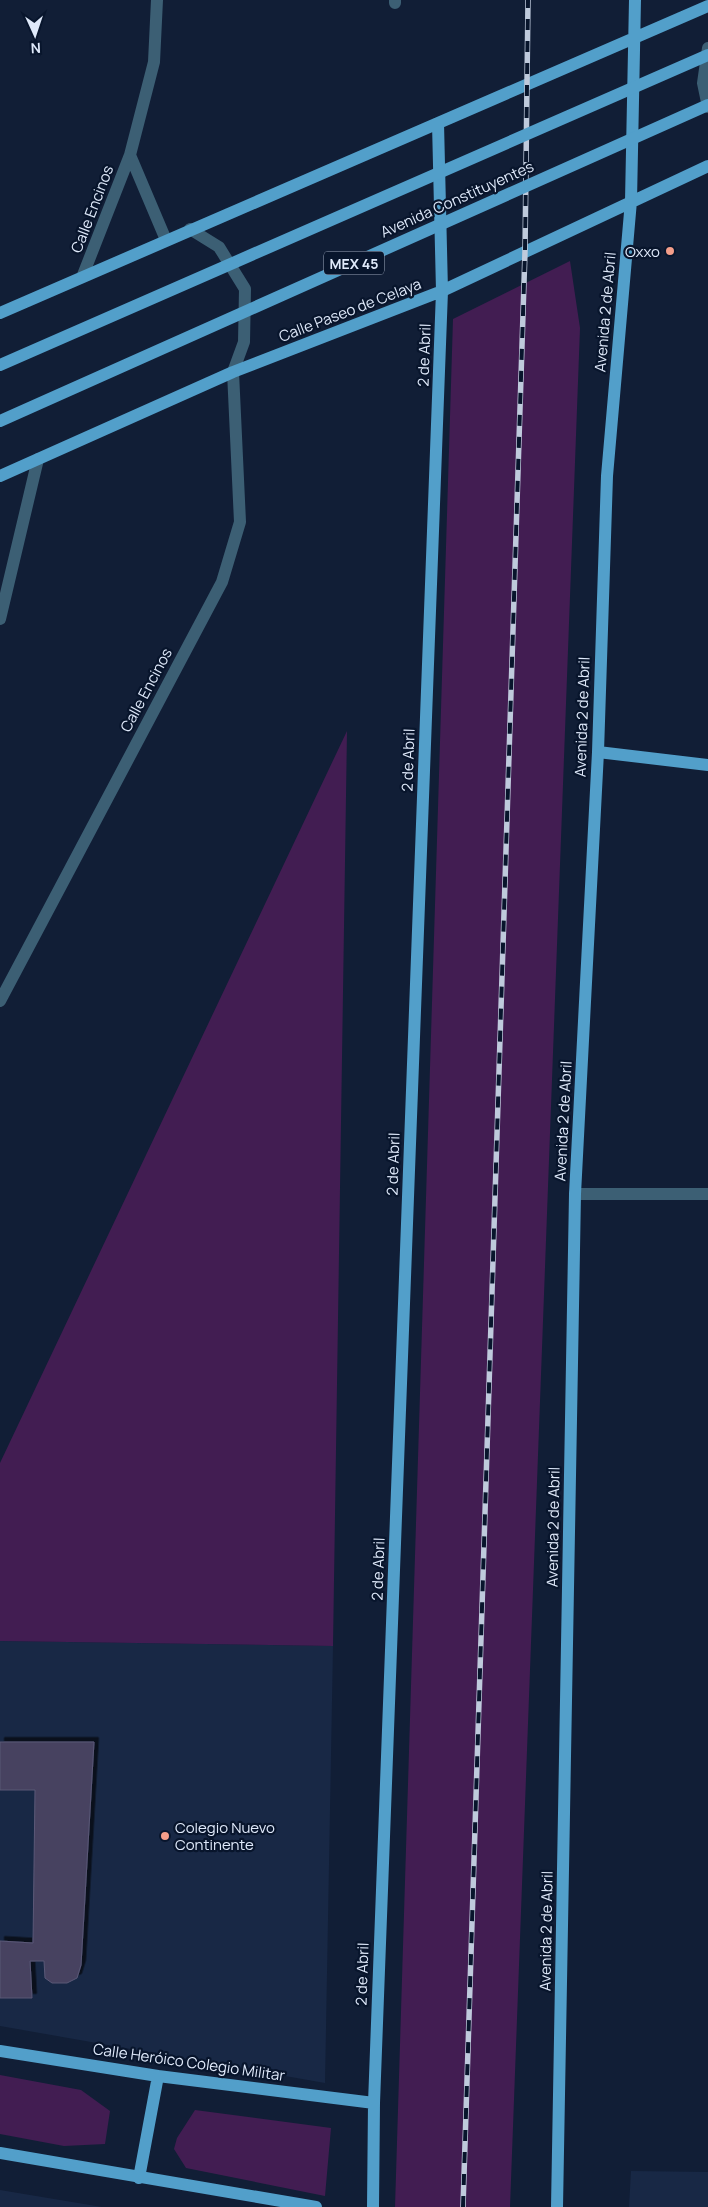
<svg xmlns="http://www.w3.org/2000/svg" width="708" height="2207" viewBox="0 0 708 2207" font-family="Manrope,sans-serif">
	<defs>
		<filter id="shadow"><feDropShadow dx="4.5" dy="-4.5" stdDeviation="0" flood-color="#0009"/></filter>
	</defs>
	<rect width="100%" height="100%" fill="#111e36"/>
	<path fill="#182845" d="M0 1641 333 1646 325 2083 0 2026Z
		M631 2171 708 2172V2207H629Z
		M0 2190 102 2207H0Z"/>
	<path fill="#421d52" d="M570 261 580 328 510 2207H395L453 319Z
		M347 731 333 1646 0 1641V1463Z
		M0 2075 81 2090 110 2111 105 2144 64 2146 0 2134Z
		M195 2110 331 2128 325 2196 186 2168 174 2149 177 2138Z"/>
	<path fill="#464361" stroke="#5b5877" filter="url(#shadow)" d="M0 1742H94L81 1965 77 1978 67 1983H52L45 1978 44 1961H30L32 1998H0V1941L33 1943 35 1790H0Z"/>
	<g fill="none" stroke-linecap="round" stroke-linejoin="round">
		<path stroke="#3c5f74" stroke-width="12" d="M395 3V0
			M708 48 703 83 708 107
			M130 155 166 240
			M83 275 130 155 154 62 157 0
			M0 619 38 459
			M0 1001 222 582 240 522 233 372 244 342 245 289 219 247 190 229
			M575 1194H708"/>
		<path stroke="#529fca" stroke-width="12" d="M0 313 708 6
			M0 476 233 372 442 291 708 166
			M598 752 708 765
			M0 2051 158 2076 374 2103
			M0 2153 316 2207
			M139 2178 158 2076
			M373 2207 374 2103 442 291 438 123
			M557 2207 575 1194 598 752 607 476 631 201 635 0"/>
		<defs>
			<path id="rail" d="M463 2207 525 251 528 0"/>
		</defs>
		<use href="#rail" stroke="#bfcadc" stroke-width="5.5"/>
		<use href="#rail" stroke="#08152c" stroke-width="4" stroke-dasharray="11" stroke-linecap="butt"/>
		<path stroke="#529fca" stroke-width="12" d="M0 365 708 55
			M0 421 708 105"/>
	</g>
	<g fill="#f49e8a" stroke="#08152c" stroke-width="2">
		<circle cx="670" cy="251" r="5"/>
		<circle cx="165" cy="1836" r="5"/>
	</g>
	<g text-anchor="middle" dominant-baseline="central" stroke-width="4.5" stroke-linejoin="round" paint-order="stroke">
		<rect fill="#08152c" stroke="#9ea9bc" stroke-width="1" x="324" y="251.5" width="60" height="23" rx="4"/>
		<g font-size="14" font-weight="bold" fill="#dfe9fa">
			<text x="354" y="263">MEX 45</text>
		</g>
		<g font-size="15" fill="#dfe9fa" stroke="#08152c">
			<text transform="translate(457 199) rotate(-24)">Avenida Constituyentes</text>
			<text transform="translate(92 209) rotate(-69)">Calle Encinos</text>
			<text transform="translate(350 310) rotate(-21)">Calle Paseo de Celaya</text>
			<text transform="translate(605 312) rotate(-85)">Avenida 2 de Abril</text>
			<text transform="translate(424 355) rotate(-88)">2 de Abril</text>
			<text transform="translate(146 690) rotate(-62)">Calle Encinos</text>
			<text transform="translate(582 717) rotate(-88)">Avenida 2 de Abril</text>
			<text transform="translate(408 760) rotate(-88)">2 de Abril</text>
			<text transform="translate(563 1121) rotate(-87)">Avenida 2 de Abril</text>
			<text transform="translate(393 1164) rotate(-88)">2 de Abril</text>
			<text transform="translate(553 1527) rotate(-89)">Avenida 2 de Abril</text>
			<text transform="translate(378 1569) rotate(-88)">2 de Abril</text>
			<text transform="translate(546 1931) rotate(-89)">Avenida 2 de Abril</text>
			<text transform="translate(362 1974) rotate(-88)">2 de Abril</text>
			<text transform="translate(189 2062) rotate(8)">Calle Heróico Colegio Militar</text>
		</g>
		<g font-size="15" fill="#dfe9fa" stroke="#08152c" text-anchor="end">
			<text x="660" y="251">Oxxo</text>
			<text x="175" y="1827" text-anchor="start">Colegio Nuevo<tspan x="175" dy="17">Continente</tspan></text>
		</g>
	</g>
	<g transform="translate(35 35) rotate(177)" stroke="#08152c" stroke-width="4" paint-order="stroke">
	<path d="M0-4L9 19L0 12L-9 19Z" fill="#dfe9fa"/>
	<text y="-8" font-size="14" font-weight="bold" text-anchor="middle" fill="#dfe9fa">N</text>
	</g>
</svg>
